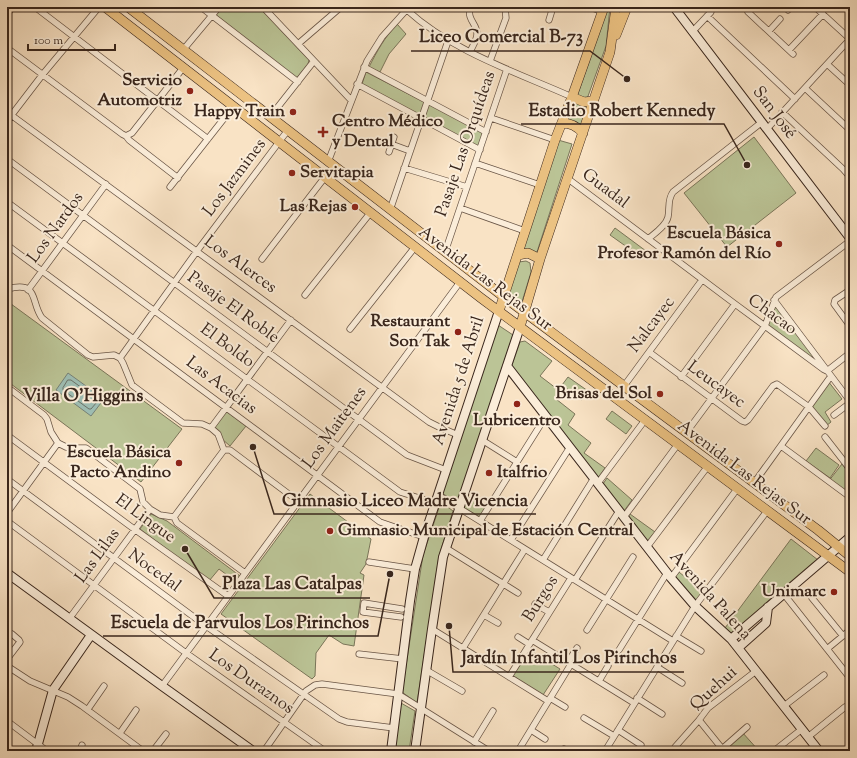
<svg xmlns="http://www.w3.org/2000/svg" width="857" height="758" viewBox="0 0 857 758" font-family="'Sorts Mill Goudy',serif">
	<rect width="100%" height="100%" fill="#f9e3c5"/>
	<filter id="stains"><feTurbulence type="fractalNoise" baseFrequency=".005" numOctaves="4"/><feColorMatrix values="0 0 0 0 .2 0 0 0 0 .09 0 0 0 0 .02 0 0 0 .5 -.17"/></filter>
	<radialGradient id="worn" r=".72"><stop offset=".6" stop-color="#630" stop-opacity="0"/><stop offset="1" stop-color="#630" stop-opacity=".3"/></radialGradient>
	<path fill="#bbc496" stroke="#7a7559" d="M222 7H259L309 60 308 64 296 79 216 15Z
		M608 7H610L606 46 587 99 577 96Z
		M397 24 406 34 389 54 380 72 369 67C377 51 385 37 397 24Z
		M366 72 482 132 483 134 478 146H477L362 84Z
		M574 101 586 106 587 107 581 125 566 119Z
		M754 137 796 193 727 247 684 193Z
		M558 140 572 144 536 255 522 251Z
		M615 228 646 251 641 257 610 235Z
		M526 261 530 263 531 272 521 305 508 294 519 262Z
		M7 301 182 429 141 482 7 381Z
		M775 302 823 368 766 324Z
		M498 325 513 335 457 503 442 493Z
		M525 341 552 361 540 376 561 392 556 399 575 414 568 425 591 443 584 453 605 468 597 479 511 368 520 342Z
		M568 377 588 391 582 400 562 385Z
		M828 381 842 399 825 412 831 422 826 426 809 409Z
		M226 411 246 426 230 446 222 439 220 432 214 427Z
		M612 411 632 426 626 434 606 419Z
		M816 448 839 465 830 478 806 461Z
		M842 464 850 475V499L828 482Z
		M607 478 632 500 624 511 603 484Z
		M310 494 371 539 366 564 360 573 364 575 354 646 343 644 329 635 316 653 315 676 312 679 221 614Z
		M467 496 486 508 480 517 463 507Z
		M441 502 453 511 439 556 417 703 402 692 423 555Z
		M151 514 167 521 240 576 235 581 219 569 209 581 140 529Z
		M630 514 655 532 647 541 627 518Z
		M791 539 818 560 732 634 725 628Z
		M679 572 704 593 698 602 675 577Z
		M530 650 560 669 543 695 513 676Z
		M401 703 415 711 409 751H394Z
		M742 732 759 751H724Z"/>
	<path fill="#9ebeb4" stroke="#768177" d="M68 373 104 399 91 416 56 390Z"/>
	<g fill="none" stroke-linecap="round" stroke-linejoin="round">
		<path stroke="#6c7268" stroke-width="1" d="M68 380H71L97 399V402L91 409H89L63 390V388Z"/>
		<defs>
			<path id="street" d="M35 7 208 139
				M201 7 298 82
				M263 7 351 100
				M470 7C467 21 477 23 477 34 477 40 472 47 470 52
				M589 7 598 10V7
				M753 7 748 12 793 54
				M815 7 850 39
				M407 10C453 52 516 72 572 97
				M788 10 791 7
				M7 14 13 7
				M707 16 795 99
				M549 20 553 7
				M769 31 780 19
				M692 32 711 12V7
				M298 44 341 7
				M7 48 122 134 126 136 129 140 178 178
				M183 50 219 7
				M789 50 823 14
				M490 61 506 18 505 7
				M827 64 850 85
				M364 67 486 132
				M357 84 480 150
				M805 88 850 130
				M7 112 429 422 439 427 458 435
				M782 112 843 169 850 177
				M270 117 314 61
				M491 118 555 140
				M7 121 43 74 99 7
				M767 129 850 39
				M126 136 132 133 183 68
				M391 144 410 151
				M389 152 394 137
				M7 159 407 455 446 470
				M328 162 367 61 382 37 409 7
				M475 163 540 185
				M404 168 467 187
				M567 178 735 304 823 369 827 371 850 353
				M170 187 233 107
				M7 202 400 492 435 503
				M460 208 525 231
				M390 210 448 41
				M648 239C654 234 666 226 668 217 670 208 667 200 673 192L762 122
				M7 245 380 522 424 537
				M445 252 507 69
				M262 259 325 177
				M7 289C40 280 30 302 42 318L88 355 93 357 114 355 120 358 123 363 132 385 183 423 202 424 211 428 218 434 224 450
				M28 290 106 184
				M850 290 835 300 834 304 850 326
				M305 295 371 212
				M774 300 850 401
				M350 329 415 247
				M649 352 742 421 745 422 748 420 773 386 777 384 809 407 825 426
				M120 358 197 251 288 130
				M681 377 735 304
				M624 386 702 280
				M7 387 44 415 47 419 51 432 58 443 66 447 71 448H86L140 489 143 502 150 509 160 515 174 517
				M834 415 850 403
				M211 428 291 320
				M686 433 765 326 776 297 850 241
				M7 435 130 526 228 596
				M825 437 850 469
				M482 440 517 462
				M781 446 850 497
				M224 450H230L298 501
				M7 479 206 626 339 719 347 722 394 728
				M598 483 645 420
				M754 483 831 376
				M438 495 673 641
				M7 513 58 443
				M174 517 177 523 245 573
				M174 517 224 450
				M624 517 678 444
				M7 521 186 653 325 751
				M480 521 546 416
				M511 540 570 447
				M647 547 708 466
				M446 548 518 593
				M543 560 594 478
				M369 562 415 569
				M671 578 737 489
				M575 580 619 511
				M783 593 850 678
				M812 598 843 636
				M535 604 549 612
				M484 615 498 623
				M401 617 363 612 364 603 402 609
				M69 619 150 509
				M432 629 548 701
				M587 630 633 557
				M676 636 701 651
				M518 637 529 644
				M532 640 634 703
				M463 648 525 549
				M827 649 850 630
				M619 650 667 573
				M359 654 403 659
				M7 659 20 642 19 640 12 634
				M568 662 577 648
				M7 666 30 681 68 697 82 706 143 751
				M657 667 682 683
				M426 670 462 691
				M509 677 571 578
				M599 681 608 666
				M162 686 460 282
				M550 698 565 707
				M637 698 662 714
				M784 706 824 675
				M88 709 104 686
				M584 718 614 736
				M699 720 724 751
				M7 721 47 751
				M531 730 545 739
				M618 730 641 745
				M120 733 136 710
				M808 737 845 707
				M474 742 493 711
				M564 749 567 751
				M722 749 747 727
				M80 751 82 745
				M153 751 166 734
				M264 751 306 691 315 685 322 684 398 694 489 751
				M518 751 571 664
				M605 751 695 606 767 511
				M674 751 675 747 699 720 708 708 756 671
				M774 751 802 729"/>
			<path id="secondary" d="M674 7 850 238
				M507 366 671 578 695 606 731 639 819 751
				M7 573 162 686 253 751
				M731 639 850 537
				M738 648 766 623 768 607
				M36 751 53 690 91 635
				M391 751 410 601 415 569 424 537 499 311
				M415 751 432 629 443 557 520 327"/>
			<path id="primary" d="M105 7 481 298 850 572
				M128 7 504 297 818 530 850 556
				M616 35 627 7
				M572 97 584 102 593 101
				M562 123C571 123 577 126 583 133
				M518 255 528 253 540 259
				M499 311 555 140 572 97 604 7
				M520 327 540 259 610 52 616 7"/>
		</defs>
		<use href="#street" stroke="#695546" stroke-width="7"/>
		<use href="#secondary" stroke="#39261c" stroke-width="10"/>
		<use href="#primary" stroke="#39261c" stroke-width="10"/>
		<use href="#street" stroke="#fbedd9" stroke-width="5.5"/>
		<use href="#secondary" stroke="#fbedd9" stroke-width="8"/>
		<use href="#primary" stroke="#ecc282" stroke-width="9"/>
	</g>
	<g fill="#8f2418" stroke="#fbedd9" stroke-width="1.5">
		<circle cx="190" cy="91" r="4"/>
		<circle cx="293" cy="112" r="4"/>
		<path d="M321 126h4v4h4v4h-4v4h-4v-4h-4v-4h4z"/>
		<circle cx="292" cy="173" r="4"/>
		<circle cx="355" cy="207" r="4"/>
		<circle cx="779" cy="244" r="4"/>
		<circle cx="458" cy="332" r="4"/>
		<circle cx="660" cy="394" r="4"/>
		<circle cx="517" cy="404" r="4"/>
		<circle cx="179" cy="463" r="4"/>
		<circle cx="489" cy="473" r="4"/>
		<circle cx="330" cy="531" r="4"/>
		<circle cx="834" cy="592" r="4"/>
	</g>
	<g text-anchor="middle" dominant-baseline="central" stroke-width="4" stroke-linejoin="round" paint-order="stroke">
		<g font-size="17" font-weight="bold" fill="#39261c" stroke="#fbedd9" text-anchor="end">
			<text x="182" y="81">Servicio<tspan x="182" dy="20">Automotriz</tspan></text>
			<text x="285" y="112">Happy Train</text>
			<text x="332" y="122" text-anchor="start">Centro Médico<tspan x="332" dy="20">y Dental</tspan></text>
			<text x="300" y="173" text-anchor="start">Servitapia</text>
			<text x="347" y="207">Las Rejas</text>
			<text x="771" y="234">Escuela Básica<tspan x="771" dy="20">Profesor Ramón del Río</tspan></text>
			<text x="450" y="322">Restaurant<tspan x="450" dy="20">Son Tak</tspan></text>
			<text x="652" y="394">Brisas del Sol</text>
			<text x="517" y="421" text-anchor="middle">Lubricentro</text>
			<text x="171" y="453">Escuela Básica<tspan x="171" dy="20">Pacto Andino</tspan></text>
			<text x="497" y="473" text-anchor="start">Italfrio</text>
			<text x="338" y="531" text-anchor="start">Gimnasio Municipal de Estación Central</text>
			<text x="826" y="592">Unimarc</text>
		</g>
		<g font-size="17" fill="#39261c" stroke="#fbedd9">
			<text transform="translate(774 113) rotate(53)">San José</text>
			<text transform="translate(466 144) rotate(-71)">Pasaje Las Orquídeas</text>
			<text transform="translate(235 178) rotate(-53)">Los Jazmines</text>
			<text transform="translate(605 189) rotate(37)">Guadal</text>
			<text transform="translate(56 228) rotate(-54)">Los Nardos</text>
			<text transform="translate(240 265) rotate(36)">Los Alerces</text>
			<text transform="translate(485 279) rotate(37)">Avenida Las Rejas Sur</text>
			<text transform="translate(233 308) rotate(36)">Pasaje El Roble</text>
			<text transform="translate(772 315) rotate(36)">Chacao</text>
			<text transform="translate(652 325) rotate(-53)">Nalcayec</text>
			<text transform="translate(227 346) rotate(36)">El Boldo</text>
			<text transform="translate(459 381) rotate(-72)">Avenida 5 de Abril</text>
			<text transform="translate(716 385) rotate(36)">Leucayec</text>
			<text transform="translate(221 386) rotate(37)">Las Acacias</text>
			<text transform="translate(335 428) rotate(-54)">Los Maitenes</text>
			<text transform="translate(744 473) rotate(37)">Avenida Las Rejas Sur</text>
			<text transform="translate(145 519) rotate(36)">El Lingue</text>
			<text transform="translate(98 556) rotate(-54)">Las Lilas</text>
			<text transform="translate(154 571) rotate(36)">Nocedal</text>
			<text transform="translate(710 596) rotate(48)">Avenida Palena</text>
			<text transform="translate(541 599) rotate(-58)">Burgos</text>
			<text transform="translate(251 682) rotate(35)">Los Duraznos</text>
			<text transform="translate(714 689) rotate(-42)">Quehui</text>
		</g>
		<g font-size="18" font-weight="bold" fill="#39261c" stroke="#fbedd9">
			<text x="83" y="397">Villa O'Higgins</text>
		</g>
	</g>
	<path fill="none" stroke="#39261c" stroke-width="1.5" d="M627 79L590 51H411M747 165L724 124H521M253 447L274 514H536M185 549L214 598H370M390 574L378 636H103M449 626L453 672H684"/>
	<g fill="#39261c" stroke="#fbedd9" stroke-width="1.5">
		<circle cx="627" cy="79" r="4"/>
		<circle cx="747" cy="165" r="4"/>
		<circle cx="253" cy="447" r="4"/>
		<circle cx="185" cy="549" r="4"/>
		<circle cx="390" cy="574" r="4"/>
		<circle cx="449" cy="626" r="4"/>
	</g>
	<g font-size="18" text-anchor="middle" font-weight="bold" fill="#39261c" stroke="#fbedd9" stroke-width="4" stroke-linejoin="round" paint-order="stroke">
		<text x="501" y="42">Liceo Comercial B-73</text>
		<text x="622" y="116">Estadio Robert Kennedy</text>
		<text x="405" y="506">Gimnasio Liceo Madre Vicencia</text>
		<text x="292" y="589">Plaza Las Catalpas</text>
		<text x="240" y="628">Escuela de Parvulos Los Pirinchos</text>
		<text x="569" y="663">Jardín Infantil Los Pirinchos</text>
	</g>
	<rect width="857" height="758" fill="none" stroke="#f9e3c5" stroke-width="24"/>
	<rect x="8" y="8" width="841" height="742" fill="none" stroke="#39261c" stroke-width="2"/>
	<rect x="12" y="12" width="833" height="734" fill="none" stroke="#39261c"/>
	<path d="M28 44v6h87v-6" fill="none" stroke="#39261c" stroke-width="2"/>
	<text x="34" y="44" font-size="12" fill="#39261c" stroke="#fbedd9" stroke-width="3" paint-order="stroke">100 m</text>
	<rect width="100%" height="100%" filter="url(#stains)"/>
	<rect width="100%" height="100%" fill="url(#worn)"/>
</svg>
